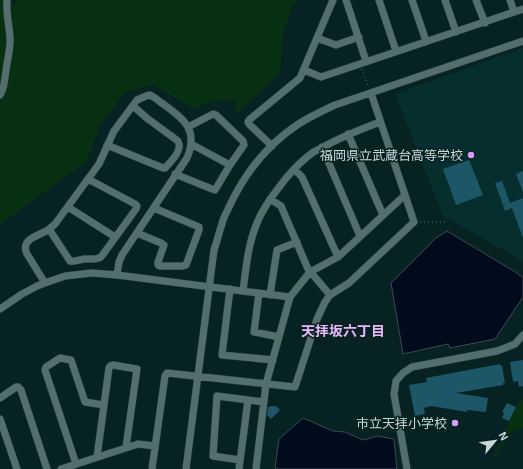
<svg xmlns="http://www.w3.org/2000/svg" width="523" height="469" viewBox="0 0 523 469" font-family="'Exo 2','Noto Sans JP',sans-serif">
	<rect width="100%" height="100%" fill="#072222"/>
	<path fill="#072e2f" d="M523 48V263L521 260 443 216 395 94Z"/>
	<path fill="#073013" d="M0 0H8L15 3 18 0H301L294 4 283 31 280 73 236 115 235 100 213 101 195 109 153 85 125 92 99 128 87 161 0 225Z
		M523 399V428L512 432 497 455 491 462 518 402Z"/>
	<path fill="#000c1c" stroke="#3c4954" d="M447 231 517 273 523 278V297L495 339 450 348 448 344 403 354 391 283 436 238Z
		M303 418 333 431 345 432 363 440 378 436 394 439 397 469H278L275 468 279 439Z"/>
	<path fill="#1d5667" d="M469 160 483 195 456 205 443 169Z
		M523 171V192L516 174Z
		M502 181 510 203 523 198V238L512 208 505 211 495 183Z
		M523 360V386L519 387 518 381 513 382 510 362Z
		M500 364V366L502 365 505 383H503V385L456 393 488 398 486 412 467 410V412L431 406 424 408 425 414 415 416 409 385 427 382 426 378Z
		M507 403 516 407 509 421 502 418 504 413 502 412Z
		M271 406H276L280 410 271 419 267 415 268 407H270Z"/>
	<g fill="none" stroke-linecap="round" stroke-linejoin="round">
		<defs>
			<path id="minor" d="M346 0 366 61
				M379 0 396 51
				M412 0 426 41
				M445 0 456 32
				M476 0 485 23
				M510 0 514 12
				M317 38 336 45 359 37
				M304 70 321 77C388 54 456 32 523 9
				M0 95C5 88 4 80 6 71 7 60 11 48 10 37 9 25 6 13 7 0
				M348 134 383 215
				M191 144 230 165
				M107 145 163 168H165C169 164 178 154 179 148 180 144 179 145 178 141L148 119 133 106
				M272 146 249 124 248 122 249 120 300 78 333 0
				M322 147 360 236
				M294 169 302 177 338 257
				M175 174 212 189 215 190 230 165 244 145 243 141 216 115 213 114 188 127
				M270 199 281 206 308 269 330 295
				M68 207 115 237
				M49 229 70 261C75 262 79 260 84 259 90 259 96 260 101 257L136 209 137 206 135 204 88 179
				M137 233 161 243 164 245 158 262V265L160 266H183L186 265 199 230V227L154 208
				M45 283 27 254C20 239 38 236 48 230 50 228 53 226 55 224L99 164 114 131 137 100 146 96 150 95 155 98C177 115 201 125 187 158L122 255 119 262 117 275
				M230 289 222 355 273 360
				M243 291C246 268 248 244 257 223 264 206 276 191 287 177 294 169 302 160 311 154 314 151 318 150 322 148 340 137 360 130 380 122
				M259 293 254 332 279 337
				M270 295 277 250 297 242
				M0 309 22 294 37 286 45 283 65 276 92 273 117 275 290 297
				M0 398 16 387H18L21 390 47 469
				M0 419 17 469
				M97 457 109 368 110 366 113 365 137 369 126 447
				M240 460 213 456 217 396 264 402
				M76 464 45 370 46 367 60 358 71 360 85 402 104 405
				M61 469 138 444 155 446
				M152 469 165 376 167 373 295 387 317 319 325 302 330 295 349 283 414 222 371 93
				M186 469 214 250C217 242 219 232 222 224 223 218 227 212 229 207 244 175 267 145 297 125 309 117 322 111 335 105L523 41
				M239 469 248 400
				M256 469 266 384 290 297 310 272 338 257 405 195
				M407 469 394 394 395 388 396 381 403 373 412 367 497 351 515 344 523 335"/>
		</defs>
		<use href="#minor" stroke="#2c3838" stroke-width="8"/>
		<path stroke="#5b7171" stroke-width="1" stroke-dasharray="1 3" stroke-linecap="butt" d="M362 69 368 86
			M420 222H445"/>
		<use href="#minor" stroke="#536e6f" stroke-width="7"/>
	</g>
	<g fill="#dd99f3" stroke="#072222" stroke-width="1.5">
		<circle cx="471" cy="155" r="4"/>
		<circle cx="455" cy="423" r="4"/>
	</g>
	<g text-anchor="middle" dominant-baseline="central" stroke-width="3" stroke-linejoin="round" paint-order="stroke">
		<g font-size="13" fill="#c7d6d6" stroke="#072222" text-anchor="end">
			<text x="463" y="155">福岡県立武蔵台高等学校</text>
			<text x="447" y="423">市立天拝小学校</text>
		</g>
		<g font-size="14" font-weight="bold" fill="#e7b8f7" stroke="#072222">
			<text x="343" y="330">天拝坂六丁目</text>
		</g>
	</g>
	<g transform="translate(495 441) rotate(61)" stroke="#072222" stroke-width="3" paint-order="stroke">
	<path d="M0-3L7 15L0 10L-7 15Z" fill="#c7d6d6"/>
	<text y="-6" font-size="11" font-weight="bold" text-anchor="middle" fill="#c7d6d6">N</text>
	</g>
</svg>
